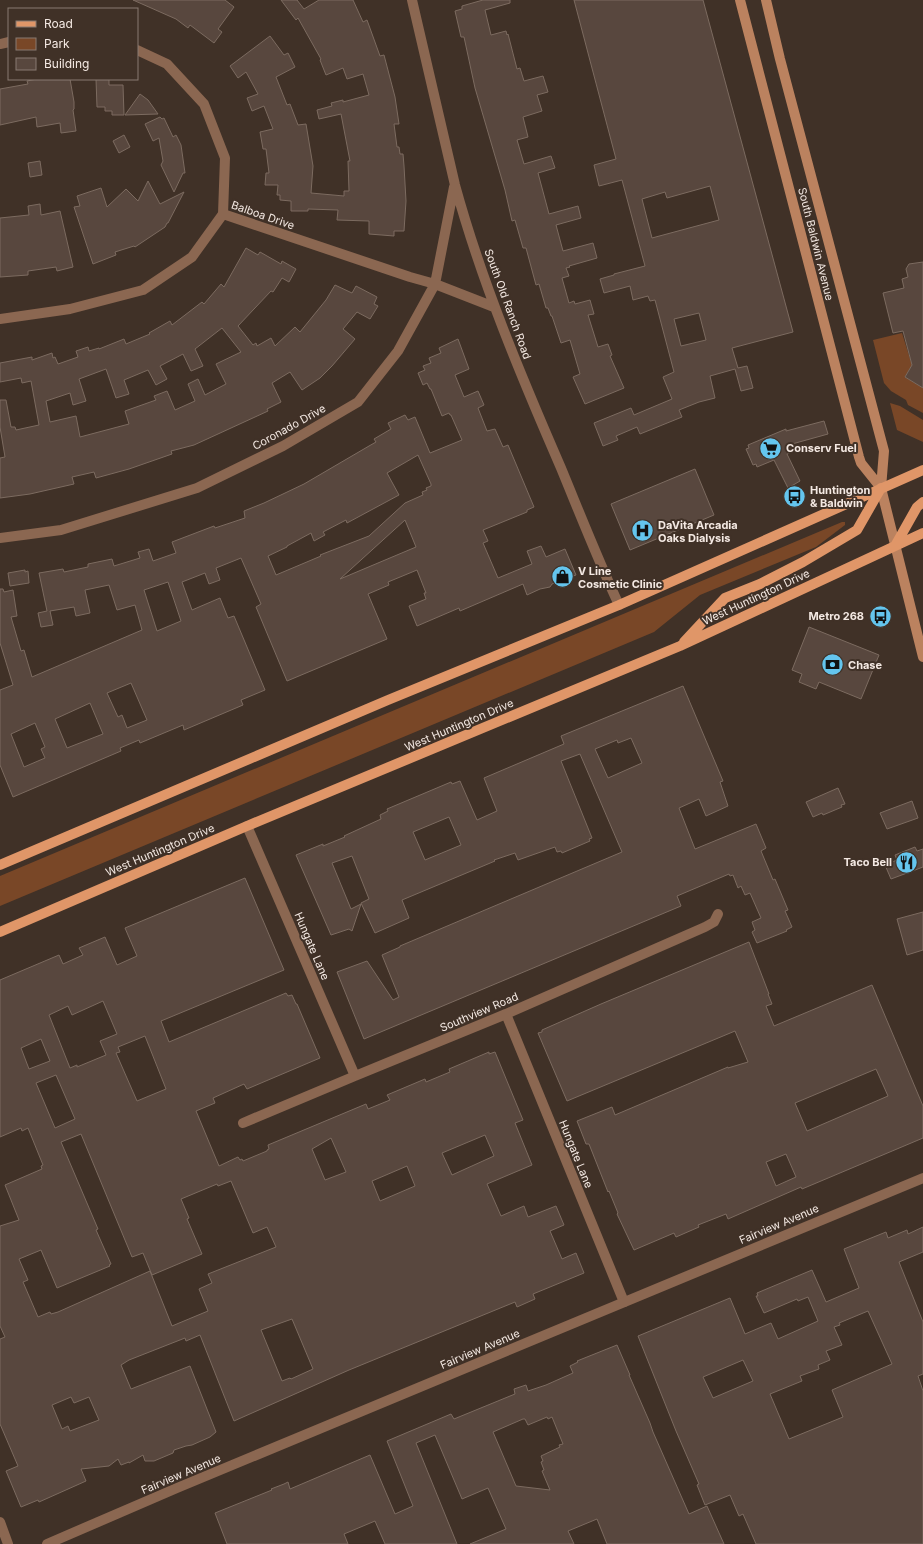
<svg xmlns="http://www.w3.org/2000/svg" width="923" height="1544" viewBox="0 0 923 1544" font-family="Inter,sans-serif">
	<rect width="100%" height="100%" fill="#403127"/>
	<path fill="#794727" d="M902 333 912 365 905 377 923 388V413L908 405 906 400 891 391 884 383 873 340Z
		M890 403 900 406 923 420V442L897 430Z
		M842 522H845V525L816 547 700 595 654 632 0 906V876Z"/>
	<path fill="#58473e" stroke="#7c6b60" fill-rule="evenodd" d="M133 0H225L234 7 218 29 222 32 214 43 190 25 188 28 176 19Z
		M281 0H297L304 9 319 0H353L363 22 367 20 380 56 384 55 395 97 399 124H394L397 147H399L400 154H403L404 166 406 201 404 231H394V236L369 234V221L337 220 338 210 308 209V211H291V201L280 200V195H277L278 185H265L266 173H269L266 149H263L260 132 273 129 264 106 252 111 247 98 258 94 246 72 238 78 230 66 270 36 284 55 288 53 295 67 276 77 287 105 290 104 298 125 306 124 313 166 311 193 344 196V191H349L348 161H350L341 114 319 119 317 110 332 106 331 103 343 100V102L369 95 363 74 347 79 343 68 326 75 320 60 321 59 298 18 296 20Z
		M483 0H510V3L485 10 491 35 506 31 507 35 508 34 517 69 520 68 524 81 543 76 548 92 537 95 542 111 523 117 528 137 517 140 524 164 551 156 555 168 538 173 549 214 578 206 581 218 556 225 563 251 593 243 597 258 569 266 570 267 566 268 569 276 562 278 569 303 574 301 575 304 590 300 594 314 588 315 598 347 608 344 612 355 610 356 624 388 585 404 573 377 580 374 570 340 561 343 552 316H551L548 308H546L539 284 536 285 526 248H523L515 220 512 221 505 190 475 88 464 37H461L455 11 462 9V6Z
		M574 0H703L793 332 732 348 738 368 747 366 753 388 741 391 735 369 710 376 715 398 699 402 679 410 682 417 640 434 637 427 616 436 618 440 603 446 594 423 631 408 634 415 672 399 663 377 674 372 655 300 650 301 648 296 633 300 630 286 604 293 600 279 614 275V274L645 266 622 180 599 186 594 165 616 159ZM710 186 719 220 652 238 642 199 665 192 667 198ZM699 313 706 340 681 346 674 319Z
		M37 79H70L74 102V109L73 110 76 131 61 133 60 123 37 127 36 117 0 125V89L28 84 27 81Z
		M96 79H109V85H123L124 115H112V111H105V107H97Z
		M140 94 148 100 158 114 125 115Z
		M160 117 162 119 164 118 173 137 176 135 181 145 185 173H183L174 192 161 165 163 161 159 138 153 141 145 124Z
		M124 135 130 147 119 153 113 141Z
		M40 161 42 175 30 177 28 163Z
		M148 181 160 204 184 192 168 223H167L165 227 135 247 134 246 115 252 116 255 93 264 74 207 80 206 77 196 101 188 107 207 126 189 138 201Z
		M40 204 41 215 60 211 73 267 57 271 56 267 28 271V275L0 277V218L29 215 28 206Z
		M246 248 258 255 260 252 281 264 282 261 296 269 289 282 282 278 273 292 271 291 238 326 253 345 256 343 257 346 271 338 275 346 295 327 300 332 326 300 335 285 352 293 356 286 377 297 374 304 378 306 370 319 357 312 343 329 355 339 332 366 320 378 302 390 290 372 272 383 281 402 267 409 268 411 255 417 194 445 171 451 172 454 129 469 96 478 94 472 72 477 74 484 30 494 0 498V458L5 457 0 427V400H6L11 427H15L16 430 39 425 31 381 22 383 21 378 0 382V363L32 357V360L52 353 53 358 55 357 58 364 78 357 76 351 88 347 89 351 99 348V349L124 339 126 344 150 334 149 333 170 321 172 325 202 302 204 304 221 284 224 287ZM222 328 241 352 216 364 226 384 205 395 198 379 188 384 195 401 175 410 167 391 154 396 156 400 125 411 129 424 80 437 76 416 50 422 46 401 70 393 73 405 86 401 79 379 106 369 116 398 129 394 124 380 148 370 156 385 167 379 160 366 183 354 191 371 203 366 195 349Z
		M923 262V388L905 377 912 365 903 331 893 333 883 293 904 288 902 279 908 277 906 269 909 264Z
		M458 339 469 369 455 375 464 397 478 391 484 405 478 408 487 431 495 429 503 447 508 445 534 507 527 510V512L483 530 488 541 483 543 498 578 532 564 527 551 541 546 546 557 565 549 576 575 552 584 550 587 540 589 527 595 523 584 460 611 459 608 417 626 409 606 426 599 424 593H426L417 570 388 582 389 585 368 594 387 639 287 681 256 607 261 604 241 558 216 568 220 580 209 584 205 573 182 582 192 610 220 598 228 618 234 616 265 690 241 700 243 705 184 730 183 725 140 743 139 740 120 748 121 751 13 797 0 765V690L13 685 0 643V589H3L4 592 13 590 17 616 11 617 21 651 24 650 32 677 142 630 135 605 117 610 109 585 85 590 90 613 76 616 74 607 50 611 53 625 41 627 38 613 47 611 39 573 63 569 64 572 88 567V564L112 559 114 566 140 558 138 552 149 549 153 561 176 553 172 542 214 526 215 528 245 518 244 511 264 503 304 484 369 446 376 442 374 439 391 429 388 423 405 415 408 420 415 417 430 453 462 440 451 415H450L449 413 442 416 431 389H430L427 383 423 385 418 373 425 370 423 366 431 363 429 358 441 353 439 348ZM418 455 431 484V486L426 488 427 490 422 492 423 495 405 503 369 536 320 555 321 556 276 575 268 556 287 547V546L311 533 314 541 325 535 323 532 346 520 347 523 399 495 387 473ZM405 520 416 547 340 579ZM168 582 181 621 157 631 144 590ZM131 683 147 720 127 728 122 715 118 717 107 693ZM90 703 103 734 67 748 55 719ZM35 723 45 747 41 749 45 758 24 767 11 734Z
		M824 421 828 434 792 444 795 451 787 454 800 481 788 488 774 460 757 467 756 464 753 465 746 449 749 448 748 445 786 429V431Z
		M695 469 714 515 630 550 611 504Z
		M25 570V572L28 571 29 583 10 586 8 573Z
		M809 627 879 655 861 699 819 682 816 689 799 682 802 674 792 670Z
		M683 686 723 781 720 782 728 806 706 816 699 799 679 808 695 849 756 824 766 848 761 851 773 880 775 879 788 910 785 911 792 927 786 930 787 931 757 943 752 932 755 930 752 922 761 918 750 893 745 895 741 886 738 888 733 875 730 876 729 874 677 896 681 906 364 1039 337 972 367 961 393 1000 399 997 382 955 400 947V946L622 852 580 754 561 761 592 838 589 839 590 841 562 853 561 851 557 852 555 847 518 860 515 853 494 860 495 861 402 900 409 918 375 933 361 903 369 899 352 856 332 863 351 909 361 904 352 931 349 929 331 935 296 855 323 844V846L345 837 344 836 381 819 380 815 388 811 387 809 451 782 452 784 460 781 477 820 497 811 484 778 564 744 561 736ZM631 738 642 763 608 778 595 749 617 740 618 743ZM449 817 461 845 425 860 413 832Z
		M838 788 845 804 841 805 842 807 823 815 822 813 813 817 806 802Z
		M912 801 918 818 887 829 880 813Z
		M915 847 917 851 923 849V867L891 879 885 865 897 860 895 855Z
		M245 878 284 970 161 1021 169 1042 286 993 288 996 292 995 296 1004H297L320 1058 247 1089 244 1084 213 1098 215 1103 196 1111 219 1166 238 1157 240 1160 242 1159 243 1161 267 1151V1150L269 1149 268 1145 366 1104 368 1109 390 1100 387 1095 425 1079 426 1082 450 1072 449 1069 489 1052V1054L495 1052 523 1120 515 1123 532 1165 487 1184 501 1216 524 1206 528 1217 556 1206 564 1225 550 1231 562 1259 576 1253 584 1273 533 1294 535 1299 517 1307 515 1302 349 1370 234 1421 200 1335 186 1341 185 1338 129 1360 121 1365 131 1389 190 1366 216 1432 210 1437 192 1445 186 1446 174 1450 173 1453 154 1461H145L143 1455 129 1463V1462L121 1465 118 1459 109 1466 81 1469 86 1481 39 1502 38 1500 21 1507 6 1471 18 1466 0 1424V1339L5 1337 0 1326V1226L19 1220 5 1185 42 1169 41 1166 43 1165 28 1128 22 1131 21 1128 0 1137V980L59 955 63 964 83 955 79 948 105 937 117 965 137 956 125 928ZM103 1001 117 1034 100 1041 106 1055 77 1067V1065L70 1068 49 1015 68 1006 72 1015ZM145 1036 166 1089 137 1101 116 1053 120 1052 118 1047ZM41 1039 50 1061 29 1069 21 1048ZM56 1075 75 1119 55 1128 36 1083ZM81 1134 132 1257 143 1253 152 1275 202 1254 187 1219 189 1218 181 1199 217 1184 218 1186 231 1181 253 1233 267 1227 276 1247 208 1274 212 1283 199 1289 208 1311 172 1326 150 1271 58 1312 51 1314 50 1312 38 1317 23 1282 28 1280 19 1259 41 1250 57 1288 110 1266 109 1265 111 1264 96 1230 98 1229 61 1142ZM485 1135 494 1156 452 1175 442 1153ZM331 1138 346 1172 325 1180 312 1149ZM407 1166 415 1186 380 1201 372 1181ZM292 1319 313 1369 291 1379 290 1378 282 1381 261 1330ZM71 1397 74 1403 89 1397 99 1420 70 1431 68 1426 62 1429 52 1405Z
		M923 912V950L907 955 897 919Z
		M749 942 769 994H768L772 1004 766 1006 774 1026 872 985 923 1106V1138L802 1189 801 1187 728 1219 726 1214 698 1225 699 1227 676 1237 674 1233 634 1250 617 1214 618 1213 609 1191 608 1192 589 1144H586L577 1121 612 1107 615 1115 728 1067V1068L748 1062 735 1031 567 1101 538 1033 542 1032V1030L601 1004ZM876 1069 888 1096 807 1131 795 1103ZM786 1154 796 1177 776 1186 766 1162Z
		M923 1227V1252L899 1262 923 1322V1374L918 1376 923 1391V1544H756L743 1514 739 1516 730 1495 705 1505 697 1485 699 1484 676 1431 638 1336 730 1298 745 1334 771 1323 778 1339 818 1321 808 1297 798 1301 797 1299 764 1313 756 1296H758L757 1293 812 1270 826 1302 859 1288 844 1249 886 1232 888 1238 907 1230 908 1234ZM868 1311 892 1364 832 1390 843 1417 789 1439 770 1394 802 1381 800 1376 819 1369 818 1365 830 1360 826 1351 842 1345 834 1327 840 1325 839 1323ZM743 1360 753 1381 713 1398 703 1377Z
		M617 1345 630 1375H629L650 1423 653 1432 689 1514 707 1506 724 1544H607L597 1519 568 1531 574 1544H470L506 1529 488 1488 462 1499 435 1435 416 1443 457 1544H385L375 1521 344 1534 348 1544H227L215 1513 272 1490 271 1489 284 1484 288 1482 290 1489 370 1455 395 1514 413 1506 387 1441 451 1414 454 1419 515 1394 514 1389 526 1385 528 1391 546 1385 573 1373 570 1366 578 1362 577 1361ZM547 1417 548 1419 552 1417 563 1444 559 1445 560 1447 541 1456 543 1461 541 1462 544 1470 542 1471 550 1490 516 1486 493 1432 523 1419H525L528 1425Z"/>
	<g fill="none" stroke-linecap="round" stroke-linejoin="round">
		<path stroke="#8b6751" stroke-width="10" d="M412 0 455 185C482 283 521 376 561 468 580 514 598 560 619 605
			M0 44 9 42
			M137 50 167 64 204 104 225 158 223 214
			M0 319 70 309 143 290 192 257 223 214 410 277 435 284 494 307
			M0 538 61 530 197 488 283 446 358 402 398 351 435 284 454 187
			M247 826 355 1076
			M506 1014 624 1302
			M243 1123 355 1076 506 1014 705 927 714 922 718 914"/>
		<path stroke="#8b6751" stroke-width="10" d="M0 1522 8 1544
			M47 1544 177 1488 923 1178"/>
		<path stroke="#bb825f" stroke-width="10" d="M740 0 859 457 861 463 881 488
			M766 0 780 59 884 451 881 488 923 657"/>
		<path stroke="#e09668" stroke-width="10" d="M895 546 917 507 923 502
			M684 642 725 598 760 584 803 562 857 530 881 488
			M0 865 388 700 619 605 923 470
			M0 932 247 826 680 646 923 533"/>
	</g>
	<defs>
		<symbol id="supermarket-disc" viewBox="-11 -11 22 22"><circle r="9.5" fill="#64c5ee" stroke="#403127"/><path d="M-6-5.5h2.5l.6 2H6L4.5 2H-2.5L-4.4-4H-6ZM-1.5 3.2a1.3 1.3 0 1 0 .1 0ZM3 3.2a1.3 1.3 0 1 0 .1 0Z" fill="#111"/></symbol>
		<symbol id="bus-disc" viewBox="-11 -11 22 22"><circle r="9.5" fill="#64c5ee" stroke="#403127"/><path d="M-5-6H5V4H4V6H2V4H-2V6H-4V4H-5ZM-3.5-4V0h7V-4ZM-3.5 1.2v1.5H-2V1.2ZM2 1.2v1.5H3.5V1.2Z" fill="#111"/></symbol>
		<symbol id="hospital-disc" viewBox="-11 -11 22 22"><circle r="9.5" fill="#64c5ee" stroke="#403127"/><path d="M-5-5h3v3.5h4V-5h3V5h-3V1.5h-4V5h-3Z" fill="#111"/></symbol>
		<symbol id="shop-disc" viewBox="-11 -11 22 22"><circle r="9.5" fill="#64c5ee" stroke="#403127"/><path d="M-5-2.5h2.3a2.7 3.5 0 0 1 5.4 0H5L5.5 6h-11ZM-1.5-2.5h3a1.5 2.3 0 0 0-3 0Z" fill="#111"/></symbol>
		<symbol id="bank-disc" viewBox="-11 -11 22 22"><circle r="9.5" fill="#64c5ee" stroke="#403127"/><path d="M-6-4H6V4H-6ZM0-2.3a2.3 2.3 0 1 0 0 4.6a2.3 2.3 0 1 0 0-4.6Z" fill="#111"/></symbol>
		<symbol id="restaurant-disc" viewBox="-11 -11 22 22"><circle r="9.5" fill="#64c5ee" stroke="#403127"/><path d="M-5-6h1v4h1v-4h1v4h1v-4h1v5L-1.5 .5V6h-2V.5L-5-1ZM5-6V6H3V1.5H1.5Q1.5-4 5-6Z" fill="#111"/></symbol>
	</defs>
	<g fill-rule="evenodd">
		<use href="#supermarket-disc" x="758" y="436" width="25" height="25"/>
		<use href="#bus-disc" x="782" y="484" width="25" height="25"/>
		<use href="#hospital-disc" x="630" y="518" width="25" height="25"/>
		<use href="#shop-disc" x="550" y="564" width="25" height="25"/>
		<use href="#bus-disc" x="868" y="604" width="25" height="25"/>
		<use href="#bank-disc" x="820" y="652" width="25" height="25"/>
		<use href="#restaurant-disc" x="894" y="850" width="25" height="25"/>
	</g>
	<g text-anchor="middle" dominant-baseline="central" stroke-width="4" stroke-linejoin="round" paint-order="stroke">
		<g font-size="11" fill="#f4e9e3" stroke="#403127">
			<text transform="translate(263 215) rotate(19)">Balboa Drive</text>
			<text transform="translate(816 244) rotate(76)">South Baldwin Avenue</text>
			<text transform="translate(508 304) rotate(70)">South Old Ranch Road</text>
			<text transform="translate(289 427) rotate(-29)">Coronado Drive</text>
			<text transform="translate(756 597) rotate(-25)">West Huntington Drive</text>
			<text transform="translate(459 725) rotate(-23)">West Huntington Drive</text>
			<text transform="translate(160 850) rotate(-23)">West Huntington Drive</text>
			<text transform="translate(312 946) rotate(67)">Hungate Lane</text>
			<text transform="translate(479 1012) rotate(-23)">Southview Road</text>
			<text transform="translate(576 1154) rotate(68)">Hungate Lane</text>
			<text transform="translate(779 1224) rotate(-23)">Fairview Avenue</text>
			<text transform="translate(480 1349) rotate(-23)">Fairview Avenue</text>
			<text transform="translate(181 1474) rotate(-23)">Fairview Avenue</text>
		</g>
		<g font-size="11" font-weight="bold" fill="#f4e9e3" stroke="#403127" text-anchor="start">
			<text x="786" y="448">Conserv Fuel</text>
			<text x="810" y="490">Huntington<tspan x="810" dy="13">&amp; Baldwin</tspan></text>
			<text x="658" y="525">DaVita Arcadia<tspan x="658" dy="13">Oaks Dialysis</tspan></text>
			<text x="578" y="571">V Line<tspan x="578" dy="13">Cosmetic Clinic</tspan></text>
			<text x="864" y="616" text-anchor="end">Metro 268</text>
			<text x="848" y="665">Chase</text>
			<text x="892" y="862" text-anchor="end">Taco Bell</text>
		</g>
	</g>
	<rect x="8" y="8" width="130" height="72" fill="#403127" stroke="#887b72"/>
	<rect x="16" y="21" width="20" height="6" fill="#e09668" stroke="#887b72"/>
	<text x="44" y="28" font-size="12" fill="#f4e9e3">Road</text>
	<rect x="16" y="38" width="20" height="12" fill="#794727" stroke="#887b72"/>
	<text x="44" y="48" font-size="12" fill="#f4e9e3">Park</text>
	<rect x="16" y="58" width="20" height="12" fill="#58473e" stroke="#887b72"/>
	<text x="44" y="68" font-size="12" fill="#f4e9e3">Building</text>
</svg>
